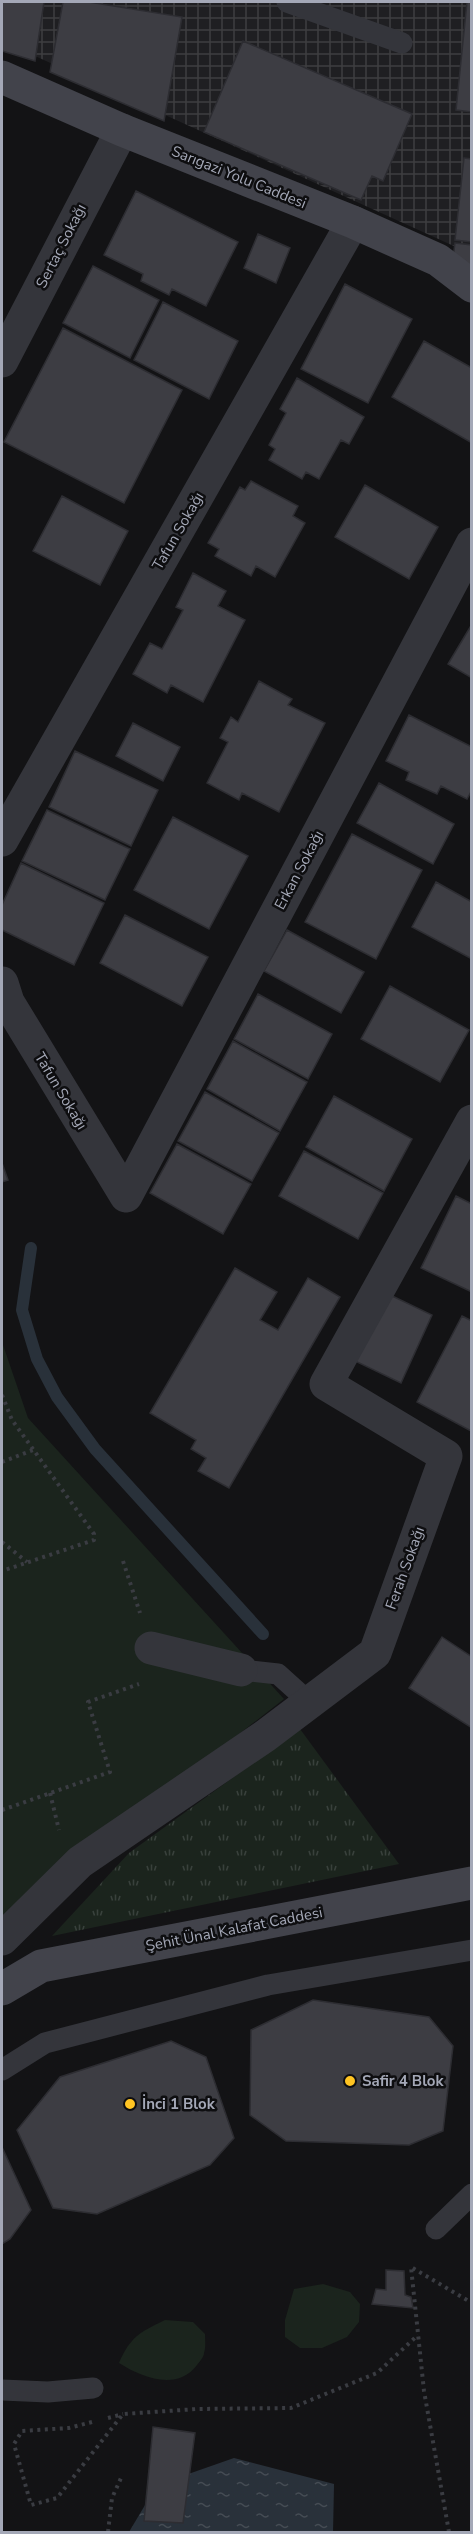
<svg xmlns="http://www.w3.org/2000/svg" width="473" height="2534" viewBox="0 0 473 2534" font-family="'Nunito Sans',sans-serif">
	<defs>
		<pattern id="industrial-grid" width="8" height="8" patternUnits="userSpaceOnUse" patternTransform="scale(1.5)"><rect width="8" height="8" fill="#1f1f22"/><path d="M0 4h8M4 0v8" fill="none" stroke="#3d3d40"/></pattern>
		<pattern id="grass-tufts" width="24" height="20" patternUnits="userSpaceOnUse" patternTransform="scale(1.5)"><rect width="24" height="20" fill="#1b241d"/><path d="M3 7l-1-3M5 7V3M7 7l1-3M15 17l-1-3M17 17v-4M19 17l1-3" fill="none" stroke="#39413c"/></pattern>
		<pattern id="water-ripples" width="26" height="14" patternUnits="userSpaceOnUse" patternTransform="scale(1.5)"><rect width="26" height="14" fill="#29313a"/><path d="M2 4q2-2 4 0t4 0M15 11q2-2 4 0t4 0" fill="none" stroke="#454c54"/></pattern>
	</defs>
	<rect width="100%" height="100%" fill="#131315"/>
	<path fill="url(#industrial-grid)" d="M2 2H471V257L456 247 2 41Z"/>
	<path fill="url(#grass-tufts)" d="M300 1729 399 1864 52 1936 129 1853Z"/>
	<path fill="#1b241d" d="M2 1342 28 1418 284 1699 2 1919Z
		M323 2284 350 2292 360 2304 359 2322 347 2337 322 2348H300L285 2337V2320L294 2289Z
		M165 2320 193 2322 205 2334C205 2340 206 2347 204 2353 204 2357 200 2361 197 2365 177 2392 141 2377 119 2363 130 2337 140 2332 165 2320Z"/>
	<path fill="url(#water-ripples)" d="M234 2458 334 2484 333 2532H129L157 2485Z"/>
	<g fill="none" stroke-linecap="round" stroke-linejoin="round">
		<path stroke="#29313a" stroke-width="12" d="M31 1248 22 1310 37 1359 57 1397 95 1449 263 1634"/>
	</g>
	<path fill="#3d3d43" stroke="#2d2d32" stroke-width="1.5" d="M2 2H44L35 61 2 51Z
		M63 2H89L182 17 164 121 50 72Z
		M467 2H472V112L456 110Z
		M243 41 412 114 383 181 372 176 361 200 204 132Z
		M464 158 472 159V242L455 240Z
		M136 191 238 242 206 306 172 289 169 295 141 281 143 274 104 255Z
		M258 234 290 248 276 283 244 268Z
		M455 243 472 245V278L452 265Z
		M93 266 159 300 130 358 63 323Z
		M345 284 412 319 368 403 301 369Z
		M163 302 238 341 209 399 134 360Z
		M63 328 182 390 124 503 4 442Z
		M424 341 472 368V443L392 397Z
		M297 378 364 417 349 444 341 440 319 479 306 472 302 479 269 460 275 449 269 445 286 413 280 409Z
		M251 481 298 506 293 516 305 523 275 577 256 566 251 576 215 556 219 549 208 543 240 487 245 490Z
		M365 485 438 527 409 579 335 537Z
		M62 496 128 531 100 585 33 551Z
		M193 573 226 591 218 606 245 620 203 702 171 685 167 693 133 674 150 643 162 649 183 610 176 607Z
		M472 624V678L448 664Z
		M259 681 292 699 288 705 325 723 279 812 242 793 239 800 207 783 228 742 220 738 231 717 238 722Z
		M409 715 472 747V790L467 799 441 786 437 794 406 780 409 772 386 761Z
		M133 723 180 747 163 781 116 756Z
		M75 751 158 790 131 846 49 807Z
		M379 783 454 824 433 864 357 823Z
		M47 810 130 849 105 900 22 861Z
		M173 817 248 856 209 929 134 890Z
		M352 834 422 870 376 959 305 922Z
		M21 863 104 903 74 965 2 930V905Z
		M436 882 472 902V959L412 927Z
		M125 915 208 957 182 1006 100 963Z
		M287 930 364 972 341 1013 264 971Z
		M390 986 469 1030 440 1082 361 1039Z
		M258 994 332 1034 308 1079 234 1039Z
		M233 1041 307 1082 280 1131 207 1089Z
		M205 1092 279 1133 252 1181 178 1141Z
		M334 1096 412 1139 384 1191 306 1147Z
		M177 1144 251 1184 223 1234 150 1193Z
		M304 1151 383 1193 358 1239 279 1196Z
		M2 1163 8 1180 2 1182Z
		M456 1196 472 1204V1292L421 1268Z
		M235 1268 277 1292 260 1320 278 1330 308 1278 340 1297 229 1488 198 1471 206 1458 191 1449 196 1440 150 1413Z
		M386 1293 432 1315 401 1383 355 1361Z
		M462 1316 472 1321 471 1431 417 1402Z
		M442 1637 472 1657V1728L409 1688Z
		M313 2000 429 2017 453 2046 443 2131 409 2145 286 2141 250 2115 251 2030Z
		M171 2041 206 2057 234 2138 210 2165 97 2214 53 2208 17 2130 60 2077Z
		M2 2147 31 2210 10 2239 2 2244Z
		M386 2270 404 2271 405 2295 411 2297 413 2308 372 2304 376 2289 386 2290Z
		M153 2427 195 2433 183 2523 144 2521Z"/>
	<g fill="none" stroke-linecap="round" stroke-linejoin="round">
		<path stroke="#3a3c42" stroke-width="4" stroke-dasharray="3 4.5" stroke-linecap="butt" d="M2 1395 12 1420 94 1534V1540L2 1571
			M2 1462 33 1450
			M2 1542 27 1562
			M123 1561 140 1613
			M50 1793 59 1830
			M2 1810 110 1772 88 1702 139 1684
			M108 2418 123 2414
			M92 2422 69 2428 22 2431 14 2444 31 2505 57 2498 123 2414 197 2409 291 2408 377 2373 418 2335
			M108 2532 112 2498 121 2478
			M449 2532 424 2391 411 2267 472 2303"/>
		<path stroke="#34353b" stroke-width="21" d="M287 2 402 43
			M241 1670 278 1674 309 1702
			M2 2070 45 2043 268 1985 472 1950
			M436 2229 472 2194
			M2 2390 48 2392 93 2388"/>
		<path stroke="#34353b" stroke-width="33" d="M2 361 122 130
			M2 840 353 222
			M2 983 8 1002 126 1196
			M126 1196 472 544
			M151 1648 241 1670
			M2 1939 80 1862 265 1736 375 1653 446 1456 326 1384 472 1121"/>
		<path stroke="#42434b" stroke-width="33" d="M2 77 122 130 353 222 438 260 472 286
			M2 1989 41 1966 472 1883"/>
	</g>
	<g fill="#ffc422" stroke="#0e0e10" stroke-width="2">
		<circle cx="350" cy="2081" r="6"/>
		<circle cx="130" cy="2104" r="6"/>
	</g>
	<g text-anchor="middle" dominant-baseline="central" stroke-width="5" stroke-linejoin="round" paint-order="stroke">
		<g font-size="15" fill="#a4a8b7" stroke="#0e0e10">
			<text transform="translate(239 177) rotate(22)">Sarıgazi Yolu Caddesi</text>
			<text transform="translate(61 246) rotate(-63)">Sertaç Sokağı</text>
			<text transform="translate(178 531) rotate(-60)">Tafun Sokağı</text>
			<text transform="translate(299 870) rotate(-62)">Erkan Sokağı</text>
			<text transform="translate(61 1091) rotate(59)">Tafun Sokağı</text>
			<text transform="translate(405 1568) rotate(-70)">Ferah Sokağı</text>
			<text transform="translate(234 1929) rotate(-11)">Şehit Ünal Kalafat Caddesi</text>
		</g>
		<g font-size="15" font-weight="bold" fill="#a4a8b7" stroke="#0e0e10" text-anchor="start">
			<text x="362" y="2081">Safir 4 Blok</text>
			<text x="142" y="2104">İnci 1 Blok</text>
		</g>
	</g>
	<rect width="473" height="2534" fill="none" stroke="#a4a8b7" stroke-width="6"/>
</svg>
